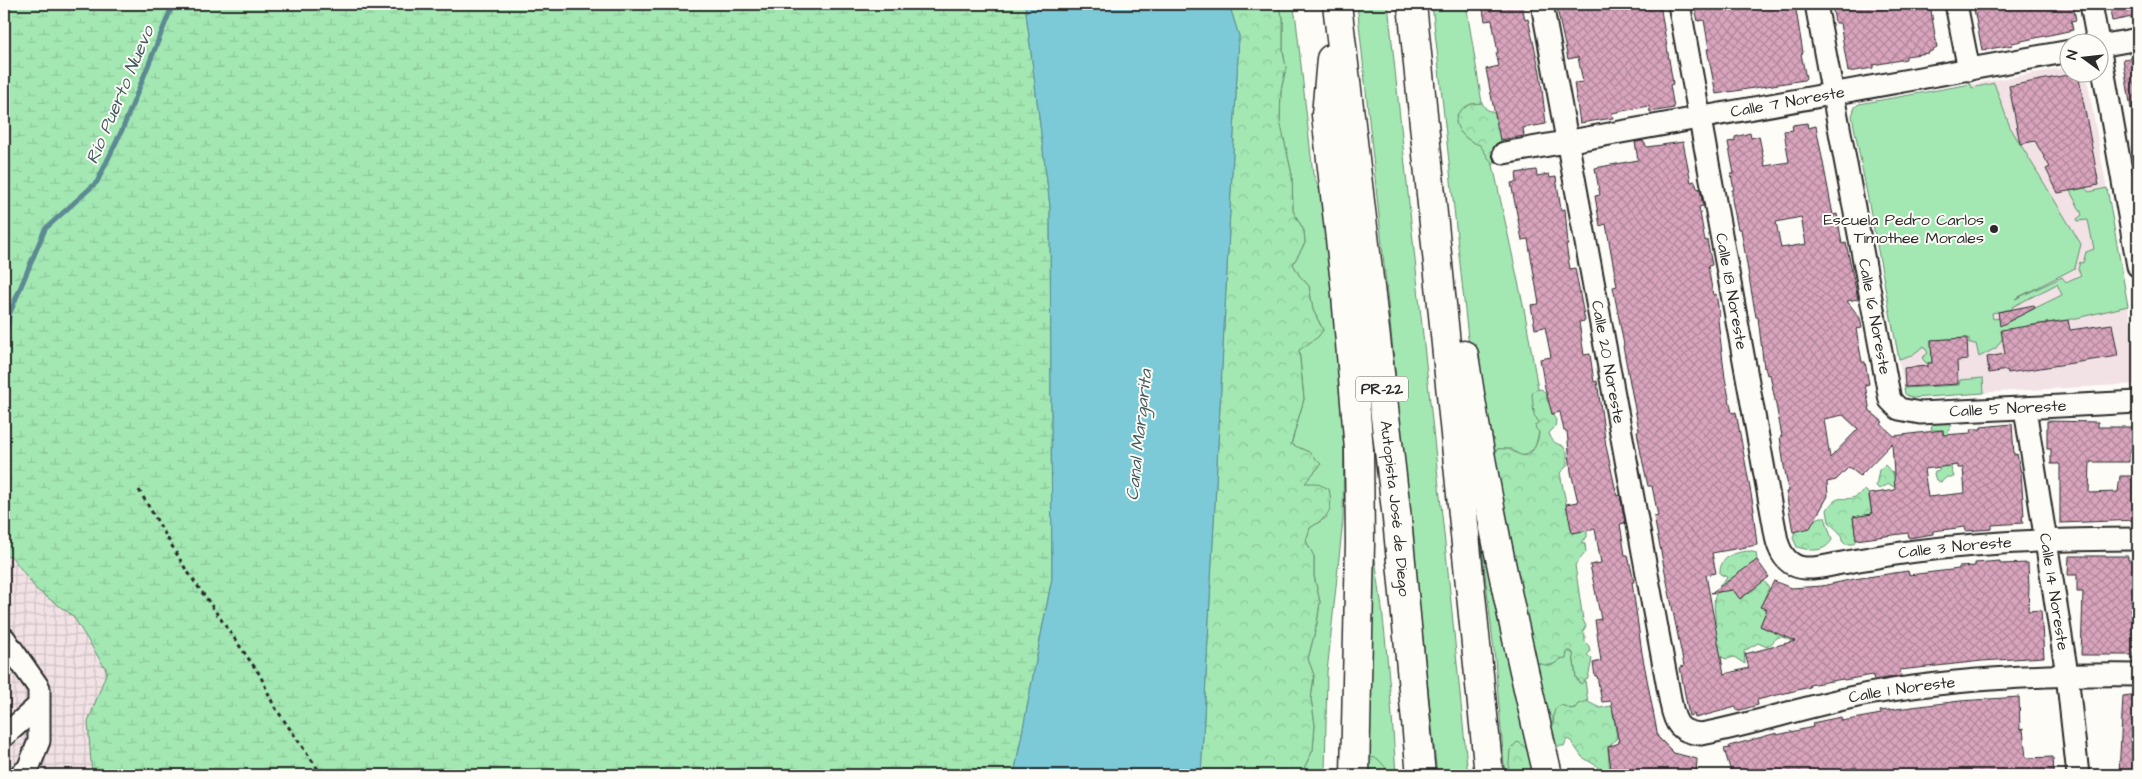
<svg xmlns="http://www.w3.org/2000/svg" width="2142" height="779" viewBox="0 0 2142 779" font-family="'Architects Daughter',sans-serif">
	<defs>
		<pattern id="industrial-grid" width="8" height="8" patternUnits="userSpaceOnUse" patternTransform="scale(1.25)"><rect width="8" height="8" fill="#f2e2e6"/><path d="M0 4h8M4 0v8" fill="none" stroke="#d0c2c5"/></pattern>
		<pattern id="forest-crowns" width="20" height="18" patternUnits="userSpaceOnUse" patternTransform="scale(1.25)"><rect width="20" height="18" fill="#a3e8b3"/><path d="M2 6a3 3 0 1 1 6 0M12 15a3 3 0 1 1 6 0" fill="none" stroke="#8cc79a"/></pattern>
		<pattern id="wetland-marsh" width="20" height="14" patternUnits="userSpaceOnUse" patternTransform="scale(1.25)"><rect width="20" height="14" fill="#a3e8b3"/><path d="M1 5h8M5 5V1M11 12h8M15 12V8" fill="none" stroke="#8cc79a"/></pattern>
		<pattern id="building-cross-hatch" width="8" height="8" patternUnits="userSpaceOnUse" patternTransform="scale(1.25)"><rect width="8" height="8" fill="#d9a4bd"/><path d="M0 0l8 8M0 8l8-8" fill="none" stroke="#b0869a"/></pattern>
	</defs>
	<rect width="100%" height="100%" fill="#fdfcf7"/>
	<filter id="ink" filterUnits="userSpaceOnUse"><feTurbulence type="fractalNoise" baseFrequency=".02" numOctaves="2"/><feDisplacementMap in="SourceGraphic" scale="10" xChannelSelector="R" yChannelSelector="G"/><feConvolveMatrix kernelMatrix="1 2 1 2 8 2 1 2 1" color-interpolation-filters="sRGB"/></filter>
	<g filter="url(#ink)">
		<path fill="#f2e2e6" d="M2069 67 2070 72 2086 73 2138 364V384L1909 397 1905 394 1852 116 1853 111 1859 104Z"/>
		<path fill="url(#industrial-grid)" d="M10 556 37 590 73 616 107 671 88 722 92 775H4V557Z"/>
		<path fill="#a3e8b3" stroke="#678a6f" fill-rule="evenodd" d="M1276 4H1293L1296 20 1313 174 1320 191 1331 241 1344 425 1343 520 1327 672 1325 775H1295L1304 768 1313 750 1315 725 1311 699 1314 676 1308 659 1317 623 1320 602 1314 576V557L1306 541 1310 528 1327 517 1304 483 1321 465 1309 452 1291 445 1304 399 1299 349 1317 337 1323 330 1313 310 1309 286 1299 275 1293 264 1305 243 1304 231 1293 211 1292 175 1280 121 1281 90 1286 68 1283 51V17Z
			M1357 4H1388L1448 572 1468 775H1437Z
			M1432 4H1466L1482 103 1471 104 1456 122C1460 135 1467 141 1480 144L1493 165 1525 314 1538 389 1535 390 1534 412 1539 422V432L1535 448 1525 455 1521 456 1511 449H1498L1493 460 1471 366Z
			M1994 83 2010 127 2081 244 2075 268 2015 299 2062 277 2066 282 2081 275 2078 269 2080 262 2083 263 2086 252 2094 249 2088 220 2078 221 2077 219 2082 215 2081 212 2070 191 2085 188 2089 192 2107 188 2128 306 2068 320 2027 326 2028 335 2002 339 1996 348 1979 357 1976 344H1969V338L1931 340 1932 363H1926L1922 358 1928 353 1924 346 1912 355 1899 359 1852 116 1855 107 1859 104 1971 84 1972 88ZM2057 284 2062 295 2017 317 2012 307ZM2007 310 2008 317 1993 319 1992 313Z
			M1983 378 1984 393 1912 398 1905 394 1904 388 1959 385 1960 380Z
			M1475 488 1537 775H1505L1495 659Z
			M1366 548 1374 552C1386 626 1391 700 1396 775H1360Z
			M1566 651 1573 653 1576 678 1579 683 1585 680 1588 703 1571 709 1561 705 1553 715V725L1548 728 1533 661 1551 666 1567 655Z"/>
		<path fill="url(#forest-crowns)" stroke="#678a6f" d="M1229 4H1276L1283 17V51L1286 68 1281 90 1280 121 1292 175 1293 211 1304 231 1305 243 1293 264 1299 275 1309 286 1313 310 1323 330 1318 337 1299 350 1304 399 1291 444 1309 452 1321 464 1305 483H1316L1329 489C1334 512 1328 516 1310 528L1306 541 1314 556V576L1320 602 1317 623 1308 659 1314 675 1311 699 1315 725 1313 750 1304 768 1295 775H1201L1239 36Z
			M1482 103 1486 109 1498 115 1510 138C1510 147 1500 159 1493 165L1480 145C1462 140 1444 118 1467 106 1471 103 1477 104 1482 103Z
			M1541 389 1547 394V401C1552 404 1551 414 1556 420L1555 427 1549 433C1552 442 1555 443 1563 446L1567 452V466L1560 473 1572 533 1587 530V537L1581 542 1585 544 1586 552 1575 565 1583 620 1586 626 1583 631 1585 635V642L1589 646 1590 652 1587 655 1592 659 1588 678 1581 684 1576 677 1573 653 1571 651H1567L1566 659 1560 658C1553 669 1543 665 1533 661L1493 460 1497 449C1513 448 1509 451 1521 455 1532 459 1539 440 1539 432L1536 429 1535 425 1539 422 1534 415 1532 394 1535 390Z
			M1940 420 1943 423 1948 421 1952 425C1943 436 1950 449 1955 460L1951 468 1954 477H1947L1941 482 1936 480 1934 474 1935 471 1940 470 1938 467 1947 466 1943 430H1931L1933 422Z
			M1885 465 1892 473 1897 472 1899 485 1894 487 1889 484 1879 489 1876 486 1879 470Z
			M1865 490 1868 493 1873 519 1853 518 1856 540 1853 544H1845L1842 541C1842 531 1834 529 1829 522L1827 510C1838 492 1843 502 1855 497 1858 496 1862 492 1865 490Z
			M1821 517H1825L1832 540C1823 553 1812 551 1797 547L1793 538 1796 527Z
			M1749 551 1756 553 1757 560 1727 582 1740 599 1764 581 1769 587 1761 607 1767 609 1760 626 1777 634 1779 630 1795 639 1791 641C1775 632 1778 640 1767 647L1758 643 1744 651 1745 664 1734 657 1727 659 1721 657 1708 624 1715 623C1716 612 1712 602 1716 593L1720 592V584L1725 581 1727 577 1720 574C1719 557 1735 552 1749 551Z
			M1586 701 1600 708 1612 706 1617 738 1608 748 1610 775H1601L1597 766 1582 757 1571 741 1567 739 1564 746H1555L1548 728 1553 725C1555 716 1551 709 1561 705L1571 709 1575 708 1578 704Z
			M1517 742C1529 745 1534 765 1531 775H1508L1510 750Z
			M1368 756 1378 759 1392 775H1360Z"/>
		<path fill="url(#wetland-marsh)" stroke="#678a6f" d="M4 4H1025L1050 206 1052 578 1014 775H92L88 722 107 671 73 616 37 590 11 556 4 557Z"/>
		<path fill="#7bcad8" stroke="#5b8a93" d="M1025 4H1229L1239 36 1201 775H1014L1052 578 1050 206Z"/>
		<g fill="none" stroke-linecap="round" stroke-linejoin="round">
			<path stroke="#5b8a93" stroke-width="5" d="M4 347 9 315 45 229 97 182 123 128 173 4"/>
		</g>
		<path fill="url(#building-cross-hatch)" stroke="#2b2b2b" fill-rule="evenodd" d="M1482 4H1522L1525 20 1528 19 1540 72 1546 124 1523 128 1524 136 1500 140 1486 69 1499 66 1496 53H1498L1492 20 1485 21Z
			M1556 4H1660L1673 84 1670 85 1674 108 1650 112 1649 106 1612 113 1613 118 1580 123 1574 83 1583 82 1578 57 1568 59Z
			M1694 4H1795L1803 53 1801 54 1806 78 1804 80 1716 94 1707 49H1709L1704 20 1698 21Z
			M1832 4H1930L1937 48 1928 53 1906 56V59L1873 65V68L1848 72 1840 23H1835Z
			M1973 4H2073L2076 20 2071 21 2073 30 2012 43 2013 45 1982 50Z
			M2109 4H2134L2137 16 2112 21Z
			M2138 57V108L2131 109 2123 59Z
			M2078 73 2099 185 2058 193 2046 169 2050 167 2035 141 2020 144 2009 86Z
			M1807 123 1808 128 1816 126 1833 215 1837 214 1842 244 1846 243 1858 299 1847 301 1860 318 1862 328 1856 329 1862 362H1865L1869 384 1865 385 1870 411 1883 422 1881 424 1894 436 1943 430V435L1971 433 1972 429H1981V427L2012 424 2014 455 2017 454 2021 473 2024 516H2022L2023 523 1992 525V529L1966 531 1965 527 1933 531V534L1909 538 1908 533 1856 540 1853 517 1872 514 1869 494 1895 490 1892 443 1860 476 1849 467 1836 480 1827 482 1828 496 1810 528 1793 532 1786 492H1789L1784 466 1780 437 1782 436 1770 374 1767 375 1765 367 1764 368 1758 317H1756L1751 289 1741 229H1738L1732 200V190H1734L1731 174H1734L1728 142 1735 141V137L1750 133 1751 138 1759 136 1765 166 1789 162 1784 131 1793 130 1792 125ZM1801 217 1806 244 1781 248 1776 222ZM1843 415 1858 429 1830 458 1824 419ZM1958 465V468H1963L1965 493 1928 497 1924 469Z
			M1643 141 1647 147 1683 142 1691 182 1695 181 1697 188 1700 189 1703 206 1699 207 1705 241 1707 240 1712 265 1708 266 1713 295 1716 294 1719 312 1718 320 1725 378 1732 413 1736 412 1754 510H1753L1757 545 1712 553 1716 573 1706 575 1724 674 1749 668 1745 654 1795 641 1760 626 1767 609 1760 607 1774 581 1791 588 1822 586 1854 579 1908 571 1909 575 1959 569V567L1975 566V563L2000 561V564L2028 563 2029 588 2028 611 2041 610 2044 657 1982 661 1900 670 1901 676 1874 680 1873 675 1844 680 1843 679 1809 685 1810 687 1757 700 1758 705 1737 711 1736 707 1695 718 1694 714 1689 716 1680 667 1684 666 1654 517 1658 516 1652 486H1648L1641 454 1637 431 1639 430 1623 346 1624 345 1613 287 1617 286 1606 224 1600 226 1595 196 1600 195 1595 168 1638 160 1635 142Z
			M1536 170 1537 176 1549 174 1550 178 1556 177 1561 210 1565 209 1568 245H1566L1570 269 1575 268 1585 321 1579 322 1584 355 1590 354 1594 382 1597 381 1606 446 1617 496 1620 495 1625 523 1620 524 1625 555H1628L1634 582H1632L1642 653 1658 737 1674 753 1697 759 1696 775H1612L1608 747 1619 743 1611 701 1602 702 1597 676H1595L1593 663 1601 661 1595 620 1601 619 1590 565 1601 563 1595 529 1572 533 1566 504 1578 502 1571 472 1567 431H1564L1560 412 1552 414 1545 388 1540 359 1551 357 1545 327 1535 329 1531 305 1539 304 1528 239 1522 240 1511 183 1517 182 1516 173Z
			M2034 305 2035 308 2000 326 1998 312Z
			M2068 320 2070 330 2112 324 2118 356 2008 373 2007 370 1989 373 1987 357 2005 354 2001 330Z
			M1967 338 1968 360 1957 361 1958 384 1905 387 1904 368 1928 366V363H1932L1931 340Z
			M2047 421 2098 422V427H2138V449L2129 453V462H2090L2089 493 2118 492 2120 476H2138V520L2060 523V464H2051V449H2047Z
			M2069 556H2128V560H2138L2136 655H2081L2083 592H2077V575H2068Z
			M1757 560 1769 577 1740 599 1733 590 1711 593Z
			M2138 694V775H2119L2123 696Z
			M2019 697 2020 730 2023 729 2026 758 2053 757 2054 775H1857L1856 767 1820 775H1732L1724 749 1730 748 1729 746 1777 733V735L1813 727 1812 723 1841 717 1842 721 1881 714 1880 711 1960 701Z"/>
		<g fill="none" stroke-linecap="round" stroke-linejoin="round">
			<defs>
				<g id="minor">
					<path id="s1" d="M1542 4 1671 704C1675 724 1679 732 1701 734 1759 723 1815 703 1874 693 1961 678 2050 674 2138 675"/>
					<path id="s2" d="M1679 4 1777 541C1781 555 1789 567 1805 568 1817 569 1830 565 1842 563 1870 558 1897 553 1925 550 1996 541 2067 539 2138 539"/>
					<path id="s3" d="M1816 4 1890 400 1899 409 1920 413 2138 402"/>
					<path d="M1956 4 1969 70"/>
					<path d="M2091 4 2098 42"/>
					<path d="M2100 46 2138 39"/>
					<path d="M2100 52 2138 266"/>
					<path id="s4" d="M1504 153 2070 51"/>
					<path id="s5" d="M2025 409 2067 674 2078 775"/>
					<path d="M4 638 39 688V741L28 769 20 775"/>
					<path d="M4 736 38 706"/>
				</g>
				<g id="highway">
					<path id="s6" d="M1337 4 1397 519 1421 775"/>
					<path d="M1412 4 1489 775"/>
					<path d="M1331 59 1326 115 1345 283 1359 450 1360 543 1355 775"/>
					<path d="M1464 355C1485 497 1515 636 1548 775"/>
				</g>
			</defs>
			<use href="#minor" stroke="#2b2b2b" stroke-width="25"/>
			<use href="#highway" stroke="#2b2b2b" stroke-width="31"/>
			<path stroke="#2b2b2b" stroke-width="3" stroke-dasharray="4 4" stroke-linecap="butt" d="M139 490 185 568 260 675 274 706 322 775"/>
			<use href="#minor" stroke="#fdfcf7" stroke-width="21"/>
			<use href="#highway" stroke="#fdfcf7" stroke-width="28"/>
		</g>
	</g>
	<circle fill="#2b2b2b" stroke="#fdfcf7" stroke-width="2" cx="1994" cy="229" r="5"/>
	<g text-anchor="middle" dominant-baseline="central" stroke-width="4" stroke-linejoin="round" paint-order="stroke">
		<rect fill="#fdfcf7" stroke="#6a6a68" stroke-width="1" x="1356" y="376.5" width="52" height="25" rx="4"/>
		<g font-size="15" font-weight="bold" fill="#2b2b2b">
			<text x="1382" y="389">PR-22</text>
		</g>
		<g font-size="16" fill="#2b2b2b" stroke="#fdfcf7">
			<text stroke="none"><textPath href="#s4" startOffset="288">Calle 7 Noreste</textPath></text>
			<text stroke="none"><textPath href="#s2" startOffset="292">Calle 18 Noreste</textPath></text>
			<text stroke="none"><textPath href="#s3" startOffset="318">Calle 16 Noreste</textPath></text>
			<text stroke="none"><textPath href="#s1" startOffset="364">Calle 20 Noreste</textPath></text>
			<text stroke="none"><textPath href="#s3" startOffset="525">Calle 5 Noreste</textPath></text>
			<text stroke="none"><textPath href="#s6" startOffset="508">Autopista José de Diego</textPath></text>
			<text stroke="none"><textPath href="#s2" startOffset="739">Calle 3 Noreste</textPath></text>
			<text stroke="none"><textPath href="#s5" startOffset="185">Calle 14 Noreste</textPath></text>
			<text stroke="none"><textPath href="#s1" startOffset="965">Calle 1 Noreste</textPath></text>
		</g>
		<g font-size="16" fill="#2b2b2b" stroke="#fdfcf7" text-anchor="end">
			<text x="1984" y="220">Escuela Pedro Carlos<tspan x="1984" dy="18">Timothee Morales</tspan></text>
		</g>
		<g font-size="18" font-style="italic" fill="#435b5f" stroke="#fdfcf7">
			<text transform="translate(120 95) rotate(-67)">Río Puerto Nuevo</text>
			<text transform="translate(1139 435) rotate(-84)">Canal Margarita</text>
		</g>
	</g>
	<rect width="2142" height="779" fill="none" stroke="#fdfcf7" stroke-width="20"/>
	<rect x="10" y="10" width="2122" height="759" fill="none" stroke="#2b2b2b" stroke-width="2" filter="url(#ink)"/>
	<g transform="translate(2084 58) rotate(285)"><circle r="24" fill="#fdfcf7" stroke="#a9a8a5"/>
	<path d="M0-4L9 19L0 12L-9 19Z" fill="#2b2b2b"/>
	<text y="-8" font-size="14" font-weight="bold" text-anchor="middle" fill="#2b2b2b">N</text>
	</g>
</svg>
